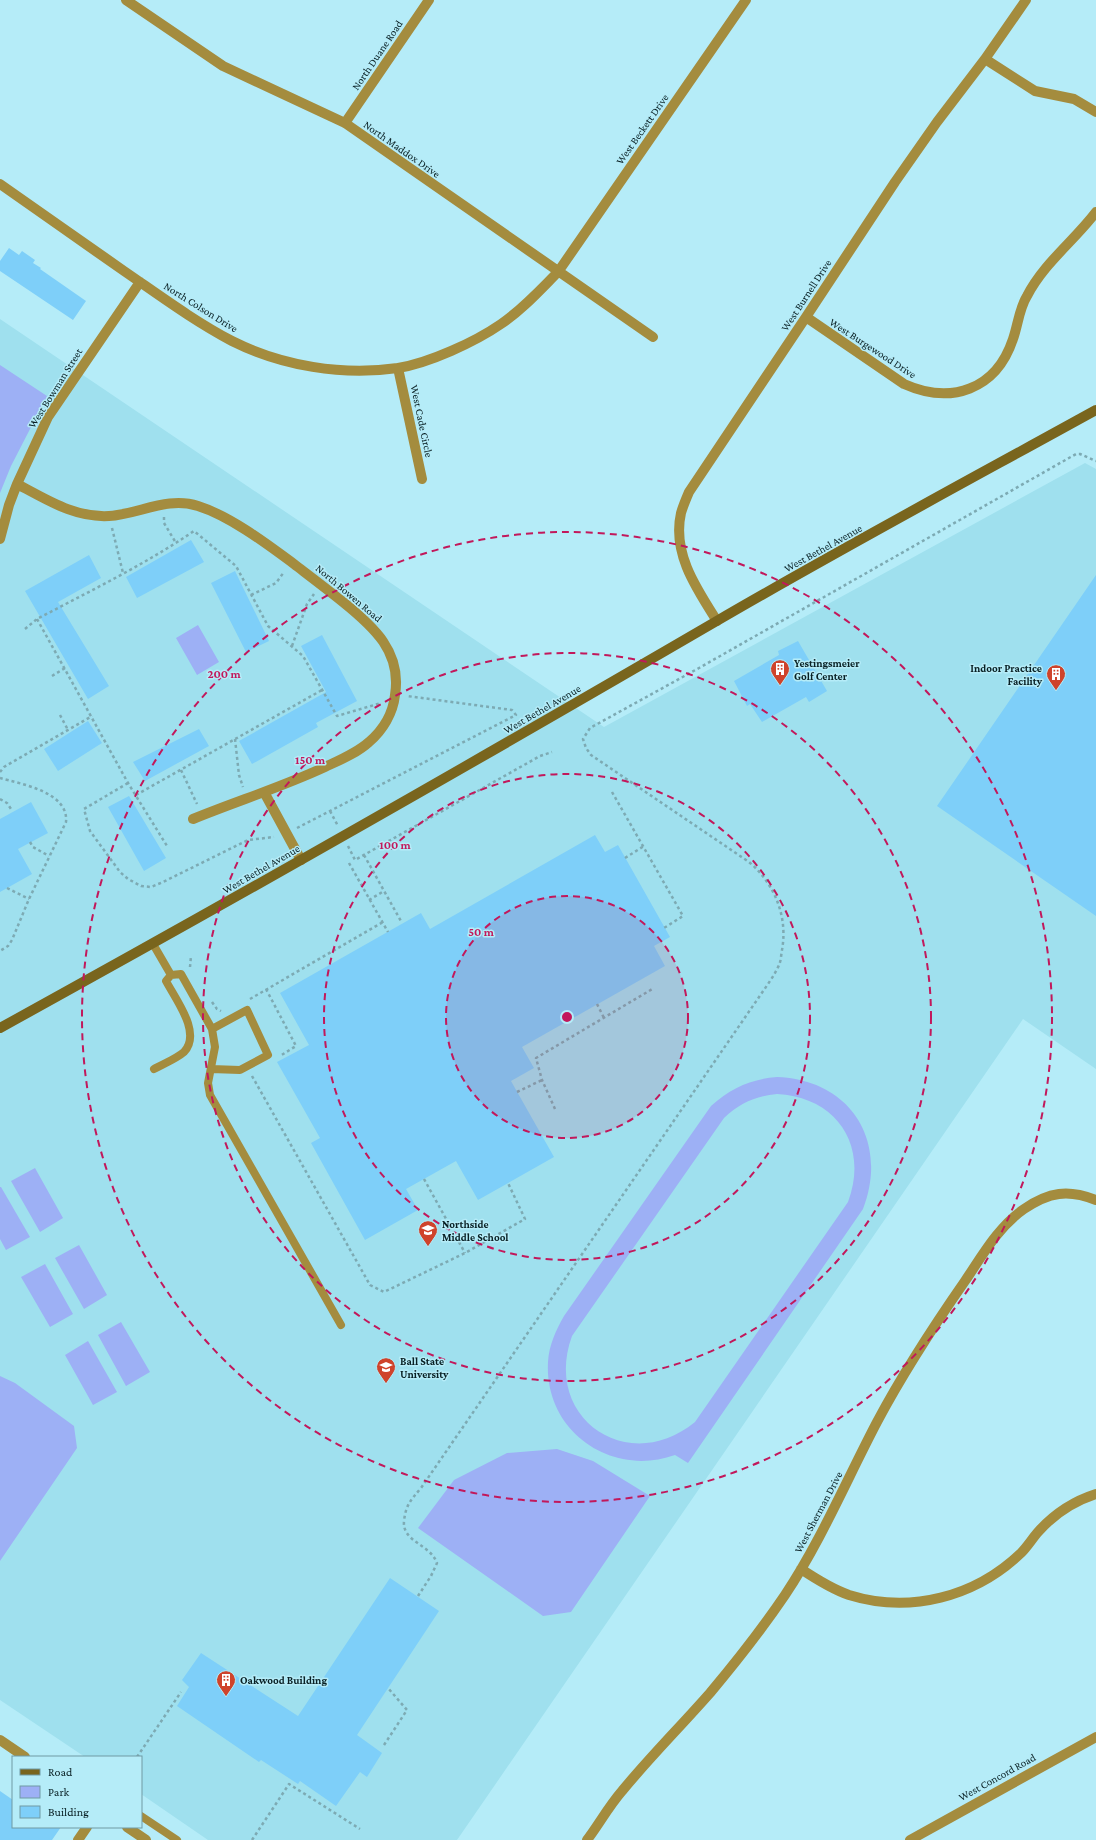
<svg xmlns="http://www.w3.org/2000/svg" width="1096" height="1840" viewBox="0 0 1096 1840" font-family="'Crimson Pro',serif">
	<rect width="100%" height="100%" fill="#b5ecf8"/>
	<path fill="#9fe0ee" d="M0 319 604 727 1085 463 1096 469V1069L1023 1019 457 1840H208L141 1794V1757H85L0 1700Z"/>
	<path fill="#9db0f5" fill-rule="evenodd" d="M0 365 47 396 11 466 0 493Z
		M198 625 219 662 197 675 176 638Z
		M777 1077C851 1080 889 1141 863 1209L688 1463 675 1455C611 1478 544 1431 548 1362 549 1345 556 1330 564 1316L711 1106C731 1088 751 1079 777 1077ZM777 1094C837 1097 869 1146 848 1202L695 1422C628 1477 542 1418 572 1336L724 1118C740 1103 756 1096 777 1094Z
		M35 1168 63 1218 40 1232 11 1181Z
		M0 1187H1L30 1237 6 1250 0 1239Z
		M79 1245 107 1295 84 1309 55 1258Z
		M45 1264 73 1314 50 1327 21 1277Z
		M121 1322 150 1372 126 1386 98 1335Z
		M88 1341 117 1392 93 1405 65 1355Z
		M0 1376 15 1383 74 1426 77 1448 0 1561Z
		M557 1449 593 1461 650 1496 571 1612 543 1616 418 1528 454 1480 507 1453Z"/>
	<path fill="#7ecff9" d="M9 248 19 255 22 251 35 260 33 263 41 268 40 269 86 301 73 320 0 271V261Z
		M191 540 204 562 137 598 126 577Z
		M89 555 101 578 58 602 109 686 88 699 25 591Z
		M235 571 269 641 246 652 211 583Z
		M1096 575V916L937 806Z
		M322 635 357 701 316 723 318 727 252 764 239 741 326 692 301 646Z
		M798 641 827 691 809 702 806 697 762 722 750 704 747 706 734 681 779 655 778 651Z
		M88 721 102 743 58 771 44 749Z
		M199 729 209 746 145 781 133 762Z
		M129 796 166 858 144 871 108 807Z
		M31 802 48 833 18 849 32 874 0 892V819Z
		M595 835 605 852 618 845 670 937 654 946 665 966 522 1047 534 1068 511 1081 554 1157 478 1200 456 1161 406 1189 418 1210 365 1240 311 1143 320 1138 277 1062 309 1045 280 993 421 913 430 929Z
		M390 1578 439 1611 357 1735 382 1753 367 1777 360 1772 336 1806 300 1781 298 1784 261 1760 259 1762 177 1706 189 1687 182 1680 201 1653 298 1716Z
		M0 1791 13 1800V1827H61L52 1840H0Z"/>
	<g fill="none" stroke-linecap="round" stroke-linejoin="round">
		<path stroke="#7daab3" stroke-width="2.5" stroke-dasharray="3 3" stroke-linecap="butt" d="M164 517V523L176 543
			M112 528 123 573
			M251 595 276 583 284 572
			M37 619 128 783 167 846
			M25 629 37 619C90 591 144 565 194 531L236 566 268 626 303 656 337 716 381 703
			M292 646 307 604 314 594
			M52 676 65 668
			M60 715 68 730
			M235 739 239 775 243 787
			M181 770 197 804
			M0 772 4 767 92 716
			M0 778C21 784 69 792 66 822L29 899 12 940 8 946 0 951
			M128 783 84 809 90 831 120 872 128 879 141 886 151 887 163 882 248 840 274 837
			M612 792 683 916 664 928
			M136 795 322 690
			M0 799 7 803 11 809
			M330 811 338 826
			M297 828 516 715 512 710 407 696
			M30 842 33 847 49 856
			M348 846 355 860 540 756 552 752
			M364 855 402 923
			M625 858 644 846
			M349 863 388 932
			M7 888 29 899
			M369 900 384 891
			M190 967 191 956
			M266 989 296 1046 280 1056
			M250 999 383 922
			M212 1002 217 1009 221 1011
			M597 1004 604 1018
			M252 1076 370 1285 384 1292 465 1253 525 1219 508 1183
			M517 1092 542 1080
			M555 1109 542 1080 536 1058 654 988
			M424 1179 465 1253
			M418 1596 431 1576 437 1563C430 1544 402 1542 404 1521 406 1504 411 1500 421 1488L768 984C772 978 776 972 779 965 781 961 781 955 782 950 788 917 775 884 749 862L591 755 586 748 583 739 590 728 699 668 1076 454H1080L1096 461
			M384 1745 407 1710 388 1688
			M137 1757 181 1692
			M252 1840 289 1784 360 1829"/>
		<path stroke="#a48c3e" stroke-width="8" d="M153 944 171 975
			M171 975 181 974 212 1029 215 1047 208 1083 210 1095 341 1325
			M154 1069C163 1064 176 1059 184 1052 202 1033 176 1000 166 981L171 975
			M211 1069 240 1070 268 1055 247 1010 212 1029
			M141 1816 177 1840"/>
		<path stroke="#a48c3e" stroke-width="10" d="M126 0 223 66 345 123 653 337
			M985 59 1035 91 1074 99 1096 112
			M345 123 429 0
			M0 184C41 213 83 242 124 271 159 295 194 321 232 341 282 366 342 376 398 368 429 363 475 342 501 324 522 310 540 290 558 272L746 0
			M806 317 904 384C951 405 996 390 1013 339 1018 325 1019 309 1027 296 1044 263 1074 241 1096 212
			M398 368 422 479
			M17 484C46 499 74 518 109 516 139 514 168 496 198 506 230 516 267 544 294 564 311 577 327 589 343 602 374 627 402 652 395 695 393 713 383 730 369 742 357 753 340 760 325 767 282 787 237 801 193 819
			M0 539 9 505 17 484 48 417 140 282
			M717 621C696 588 672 553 681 513 683 506 686 499 689 492L806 317 895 182 937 122 985 59 1026 0
			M264 792 301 860
			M801 1569C816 1579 832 1589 849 1595 910 1614 975 1597 1021 1553 1027 1547 1032 1539 1038 1532 1054 1514 1074 1501 1096 1494
			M78 1840 87 1827
			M587 1840C599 1824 609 1806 622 1791 650 1757 681 1726 710 1693 736 1662 762 1629 785 1595 821 1541 847 1479 877 1422 903 1373 933 1327 965 1281 982 1256 998 1227 1024 1209 1049 1192 1068 1189 1096 1200
			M910 1840 1096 1737"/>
		<path stroke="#a48c3e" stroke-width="10" d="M0 1740 25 1757
			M127 1827 146 1840"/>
		<path stroke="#79651d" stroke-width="10" d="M0 1028C240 896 478 760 715 622 840 549 969 480 1096 410"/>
	</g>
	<circle cx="567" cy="1017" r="121" fill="#c2185b" fill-opacity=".12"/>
	<g fill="none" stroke="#c2185b" stroke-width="2" stroke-dasharray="7 5">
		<circle cx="567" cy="1017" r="121"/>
		<circle cx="567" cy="1017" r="243"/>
		<circle cx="567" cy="1017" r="364"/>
		<circle cx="567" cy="1017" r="485"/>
	</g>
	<defs>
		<symbol id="building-pin" viewBox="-11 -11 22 30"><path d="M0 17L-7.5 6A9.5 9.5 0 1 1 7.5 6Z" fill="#cf432b" stroke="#b5ecf8"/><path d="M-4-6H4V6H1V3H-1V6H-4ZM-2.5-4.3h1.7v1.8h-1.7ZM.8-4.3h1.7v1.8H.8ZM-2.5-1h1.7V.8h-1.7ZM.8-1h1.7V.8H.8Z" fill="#fff"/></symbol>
		<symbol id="school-pin" viewBox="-11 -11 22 30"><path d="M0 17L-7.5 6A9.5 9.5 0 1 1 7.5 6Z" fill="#cf432b" stroke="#b5ecf8"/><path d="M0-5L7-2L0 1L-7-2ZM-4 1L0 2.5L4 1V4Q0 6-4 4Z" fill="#fff"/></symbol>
		<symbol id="university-pin" viewBox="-11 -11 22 30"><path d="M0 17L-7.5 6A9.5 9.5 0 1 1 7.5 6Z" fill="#cf432b" stroke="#b5ecf8"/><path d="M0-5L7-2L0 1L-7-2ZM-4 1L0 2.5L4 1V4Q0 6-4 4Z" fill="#fff"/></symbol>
	</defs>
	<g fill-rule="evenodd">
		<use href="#building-pin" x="769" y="658" width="22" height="30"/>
		<use href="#building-pin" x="1045" y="663" width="22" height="30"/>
		<use href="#school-pin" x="417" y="1219" width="22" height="30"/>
		<use href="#university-pin" x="375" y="1356" width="22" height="30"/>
		<use href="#building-pin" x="215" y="1669" width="22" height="30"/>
	</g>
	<g text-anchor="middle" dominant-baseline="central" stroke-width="3" stroke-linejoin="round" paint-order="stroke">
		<g font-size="11" fill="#092024" stroke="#b5ecf8">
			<text transform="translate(377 55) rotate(-56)">North Duane Road</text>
			<text transform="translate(642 129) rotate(-55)">West Beckett Drive</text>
			<text transform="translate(402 149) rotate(35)">North Maddox Drive</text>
			<text transform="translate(806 295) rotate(-57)">West Burnell Drive</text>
			<text transform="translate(201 307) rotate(32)">North Colson Drive</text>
			<text transform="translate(873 348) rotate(33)">West Burgewood Drive</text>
			<text transform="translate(55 388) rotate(-58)">West Bowman Street</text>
			<text transform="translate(422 421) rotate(78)">West Cade Circle</text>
			<text transform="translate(823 548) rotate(-29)">West Bethel Avenue</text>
			<text transform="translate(349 593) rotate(40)">North Bowen Road</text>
			<text transform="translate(542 709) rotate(-30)">West Bethel Avenue</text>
			<text transform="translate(261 869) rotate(-30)">West Bethel Avenue</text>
			<text transform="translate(818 1512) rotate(-62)">West Sherman Drive</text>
			<text transform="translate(997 1777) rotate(-29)">West Concord Road</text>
		</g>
		<g font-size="11" font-weight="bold" fill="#092024" stroke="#b5ecf8" text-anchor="start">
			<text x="794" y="663">Yestingsmeier<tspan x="794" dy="13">Golf Center</tspan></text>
			<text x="1042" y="668" text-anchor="end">Indoor Practice<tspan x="1042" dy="13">Facility</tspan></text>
			<text x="442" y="1224">Northside<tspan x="442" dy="13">Middle School</tspan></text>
			<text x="400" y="1361">Ball State<tspan x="400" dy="13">University</tspan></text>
			<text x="240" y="1680">Oakwood Building</text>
		</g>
	</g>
	<circle cx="567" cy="1017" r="6" fill="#c2185b" stroke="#b5ecf8" stroke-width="2"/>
	<g font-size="12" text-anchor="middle" font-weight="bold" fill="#c2185b" stroke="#b5ecf8" stroke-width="3" stroke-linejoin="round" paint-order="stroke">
		<text x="224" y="678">200 m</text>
		<text x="310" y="764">150 m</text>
		<text x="395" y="849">100 m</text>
		<text x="481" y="936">50 m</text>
	</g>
	<rect x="12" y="1756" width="130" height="72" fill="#b5ecf8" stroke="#709aa3"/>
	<rect x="20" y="1769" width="20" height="6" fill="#79651d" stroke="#709aa3"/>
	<text x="48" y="1776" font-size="12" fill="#092024">Road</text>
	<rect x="20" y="1786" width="20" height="12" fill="#9db0f5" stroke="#709aa3"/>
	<text x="48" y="1796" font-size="12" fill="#092024">Park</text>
	<rect x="20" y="1806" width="20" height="12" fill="#7ecff9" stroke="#709aa3"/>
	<text x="48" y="1816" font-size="12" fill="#092024">Building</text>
</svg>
